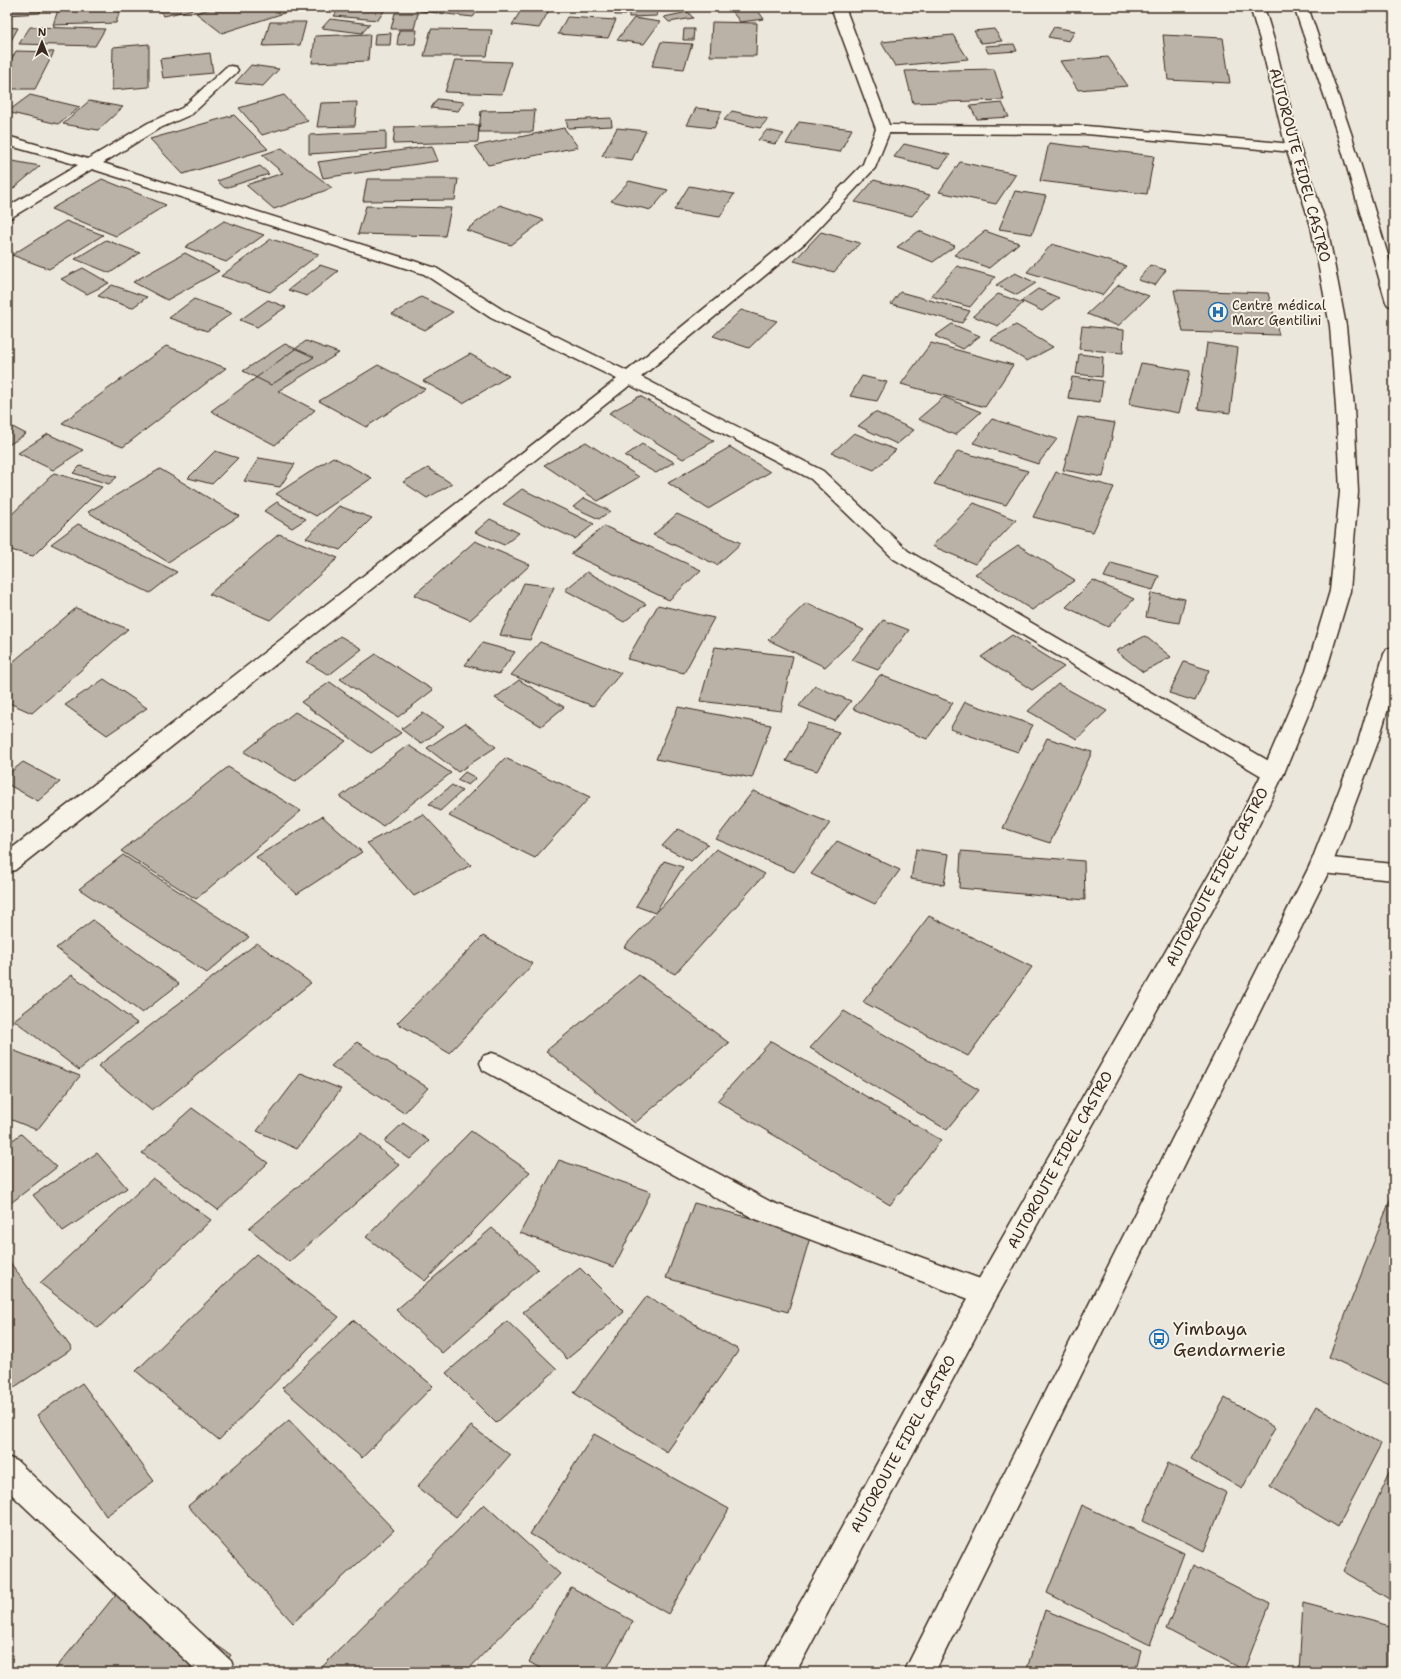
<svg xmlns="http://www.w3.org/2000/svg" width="1401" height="1679" viewBox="0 0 1401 1679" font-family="'Shantell Sans',sans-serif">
	<rect width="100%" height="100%" fill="#ece7dc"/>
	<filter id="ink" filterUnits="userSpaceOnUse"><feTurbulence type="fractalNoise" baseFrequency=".025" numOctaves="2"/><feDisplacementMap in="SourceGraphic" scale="8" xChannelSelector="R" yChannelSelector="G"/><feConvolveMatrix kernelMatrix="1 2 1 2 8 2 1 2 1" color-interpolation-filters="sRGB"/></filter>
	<g filter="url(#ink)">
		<path fill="#bab2a7" stroke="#3b2a1e" d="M7 7H42L40 13 7 15Z
			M59 7H121L116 23 53 25Z
			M156 7H203L164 16Z
			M215 7H280L287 12 222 33 196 13Z
			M340 7H376L386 8 378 20 334 16Z
			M423 7H481L473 17 420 11Z
			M523 7H551L539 28 512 25Z
			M572 7H597L594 11Z
			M613 7H624L626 15H615Z
			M629 7H656L657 16 629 17Z
			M745 7H755L764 19 740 22 730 9Z
			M688 12 693 18 669 22 664 17Z
			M395 13H418L414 29H391Z
			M567 17 616 20 608 38 558 34Z
			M634 18 660 22 644 44 617 40Z
			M330 19 370 24 362 33 322 28Z
			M270 22H306L300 45 263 46Z
			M712 22 757 23 756 56H710Z
			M7 27 18 28 8 46H7Z
			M30 27 105 29 95 46 19 44Z
			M1054 27 1075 31 1069 41 1048 37Z
			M431 29 492 30 487 56H424Z
			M684 29H694L693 40H683Z
			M994 29 1002 41 981 43 974 31Z
			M399 30H417L415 44 397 45Z
			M391 33 390 45H374L375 34Z
			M370 34 368 61 312 63 315 36Z
			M953 35 968 59 895 66 881 42Z
			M1163 35 1223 38 1230 83 1168 80Z
			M661 42 692 44 684 69 652 66Z
			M149 44V87L112 90 113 47Z
			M1014 44 1017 51 988 53 985 46Z
			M16 51 54 52 35 89H7V67Z
			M210 53 213 73 163 78 160 59Z
			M1108 57 1128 86 1078 90 1060 61Z
			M455 60 511 62 502 94 445 92Z
			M251 65 279 69 263 86 235 83Z
			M994 69 1004 100 913 103 905 71Z
			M30 95 80 107 58 124 7 112Z
			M284 95 308 121 262 135 239 108Z
			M437 99 464 102 458 111 431 108Z
			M89 101 123 107 98 130 63 124Z
			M357 102 355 126 317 127 321 103Z
			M1002 103 1009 117 977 119 970 106Z
			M696 108 722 111 714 128 687 125Z
			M535 110 533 132H479L481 111Z
			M732 111 768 119 760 128 724 120Z
			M234 115 268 149 183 174 150 139Z
			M611 118 612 126 568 128 566 120Z
			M799 122 852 129 840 152 786 144Z
			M479 125 478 142 393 144 395 127Z
			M564 128 578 147 488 165 475 146Z
			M617 128 646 131 632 160 602 156Z
			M767 130 784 134 775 144 758 140Z
			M386 131V149L309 154V135Z
			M1049 143 1154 156 1147 194 1040 181Z
			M904 144 950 155 940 168 894 157Z
			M432 146 438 161 323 178 318 162Z
			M282 148 332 188 274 209 246 185 283 173 262 155Z
			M7 160 40 166 7 194Z
			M960 162 1016 174 996 204 939 192Z
			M260 166 269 174 225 188 217 181Z
			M102 179 166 205 116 236 51 209Z
			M367 179H458L455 200 363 201Z
			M874 180 930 195 912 216 855 202Z
			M629 181 668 190 651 210 611 201Z
			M689 186 734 194 720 217 674 210Z
			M1015 191 1046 196 1032 234 999 229Z
			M500 205 544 220 511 245 466 230Z
			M366 206 451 208 445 236 358 234Z
			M66 221 103 235 49 269 12 255Z
			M224 221 264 235 226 262 185 247Z
			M919 231 955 246 933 262 897 247Z
			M985 231 1019 243 989 268 954 255Z
			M821 232 860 243 834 272 794 261Z
			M271 239 319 254 270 292 221 276Z
			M106 240 140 253 110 273 75 259Z
			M1052 244 1126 266 1102 295 1027 272Z
			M185 253 219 271 167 300 133 282Z
			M320 265 338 271 307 296 288 290Z
			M1150 265 1166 270 1155 285 1138 280Z
			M957 266 995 277 970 307 931 296Z
			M83 268 109 283 87 294 61 279Z
			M1015 273 1036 283 1017 295 996 285Z
			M112 285 147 297 132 308 98 296Z
			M1119 285 1149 296 1118 326 1087 314Z
			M1038 289 1059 298 1042 311 1021 301Z
			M1174 290 1268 293 1279 335 1183 332Z
			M900 292 970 311 962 323 891 304Z
			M998 294 1023 303 998 326 973 316Z
			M421 297 453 312 425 330 392 314Z
			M194 299 232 313 207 331 169 318Z
			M268 300 286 307 257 327 240 320Z
			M741 310 777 321 749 348 713 336Z
			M952 324 980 336 963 349 935 336Z
			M1016 325 1053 347 1027 361 990 339Z
			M1082 326 1124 330 1123 353 1079 349Z
			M306 341 339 353 278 391 315 410 275 445 211 411Z
			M931 343 1013 365 985 407 901 384Z
			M1207 343 1238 348 1230 413 1198 409Z
			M285 344 314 357 271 385 243 371Z
			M166 346 226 368 123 447 62 423Z
			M470 354 509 376 463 403 423 381Z
			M1079 354 1103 357 1102 377 1076 374Z
			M1141 363 1190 371 1179 413 1129 404Z
			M378 365 425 389 366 427 319 401Z
			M862 376 887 382 877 401 850 396Z
			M1072 377 1103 381 1100 402 1068 398Z
			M640 396 714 441 683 459 609 413Z
			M944 397 981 412 955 435 918 419Z
			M875 412 914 430 897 444 858 426Z
			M1078 417 1115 423 1103 477 1063 470Z
			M992 419 1057 439 1038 464 973 443Z
			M7 424 26 434 7 446Z
			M854 433 896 450 874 470 832 453Z
			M48 434 83 450 53 470 18 453Z
			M586 442 639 477 598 501 544 465Z
			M642 444 674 462 656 473 625 456Z
			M730 447 770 472 708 509 668 483Z
			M215 451 238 458 212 484 188 478Z
			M958 451 1028 471 1006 505 934 484Z
			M333 457 372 478 316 516 276 494Z
			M259 458 295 464 280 487 244 481Z
			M80 466 117 477 109 484 73 473Z
			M428 468 452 484 427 498 403 482Z
			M160 469 239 516 168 562 88 512Z
			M1056 472 1114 487 1093 532 1033 517Z
			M54 473 102 487 33 556 7 549V519Z
			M522 489 594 524 575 539 503 504Z
			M584 498 610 511 599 519 573 507Z
			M277 502 306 519 292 528 264 511Z
			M974 503 1016 520 975 564 932 546Z
			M339 506 372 518 340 550 306 538Z
			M677 514 741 543 717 565 653 535Z
			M490 519 519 533 504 545 475 532Z
			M78 524 177 572 150 593 51 544Z
			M604 526 701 570 669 600 571 554Z
			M279 534 338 558 270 620 209 594Z
			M475 541 530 565 470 620 414 595Z
			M1018 545 1075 580 1032 610 975 574Z
			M1111 563 1159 576 1153 590 1104 577Z
			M587 572 646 604 624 622 565 590Z
			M1093 580 1134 599 1108 627 1066 607Z
			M524 583 554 587 530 640 500 635Z
			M1151 593 1185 599 1179 623 1146 617Z
			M806 603 864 630 825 667 768 640Z
			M658 605 714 618 684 673 627 659Z
			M76 608 128 629 32 713 7 702V667Z
			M883 620 909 630 878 670 852 660Z
			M1012 635 1064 667 1032 690 981 657Z
			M340 636 362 649 329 675 307 662Z
			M1145 636 1171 657 1143 672 1116 651Z
			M540 642 621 673 593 706 511 675Z
			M482 643 515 652 499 674 465 665Z
			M715 647 793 656 781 711 700 701Z
			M376 654 433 690 398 717 340 679Z
			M1184 662 1209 670 1195 701 1169 693Z
			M880 675 953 703 927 739 853 709Z
			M104 679 147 708 107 735 65 705Z
			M519 680 564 707 541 726 495 698Z
			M330 682 401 733 371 753 301 702Z
			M1058 684 1107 711 1077 739 1028 711Z
			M815 686 851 701 835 721 799 706Z
			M965 702 1033 725 1018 752 950 729Z
			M678 707 771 725 752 778 656 759Z
			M295 712 346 741 295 782 244 752Z
			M423 713 444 727 421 744 401 729Z
			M465 723 496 747 458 772 427 748Z
			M808 723 839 732 817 771 786 761Z
			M1047 738 1092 752 1050 843 1003 828Z
			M408 745 451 773 383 826 340 797Z
			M505 758 590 797 535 858 449 816Z
			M23 762 60 782 38 801 7 784V775Z
			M228 767 301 811 196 899 121 851Z
			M465 772 476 778 468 785 457 780Z
			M452 785 462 791 440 811 429 804Z
			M753 791 830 823 794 872 716 839Z
			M423 814 471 865 414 896 367 843Z
			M322 816 362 852 297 894 256 857Z
			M678 829 708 844 691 861 662 846Z
			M837 841 900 870 875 904 811 874Z
			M716 849 765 874 675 974 624 947Z
			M916 849 949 854 944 885 911 879Z
			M961 851 1084 861 1085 900 959 888Z
			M123 855 249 937 207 973 79 889Z
			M664 861 683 867 655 913 636 906Z
			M929 916 1032 967 968 1056 863 1002Z
			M93 920 179 984 142 1013 56 948Z
			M483 936 533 964 449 1053 397 1023Z
			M257 943 311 983 152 1111 98 1066Z
			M72 975 137 1023 79 1070 14 1020Z
			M639 975 729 1043 635 1123 546 1051Z
			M844 1011 979 1090 947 1130 810 1048Z
			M771 1041 941 1140 890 1205 717 1101Z
			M357 1042 428 1088 404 1113 331 1066Z
			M7 1048 80 1076 37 1130 7 1118Z
			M301 1073 341 1089 297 1149 257 1131Z
			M192 1108 268 1163 218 1210 142 1153Z
			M403 1123 429 1141 410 1159 384 1141Z
			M471 1131 530 1172 425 1281 366 1237Z
			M361 1133 399 1165 289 1262 249 1228Z
			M21 1134 57 1167 7 1206V1144Z
			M97 1153 127 1188 63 1231 33 1195Z
			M559 1160 651 1192 614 1267 520 1233Z
			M153 1178 211 1220 98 1328 40 1283Z
			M1391 1198 1394 1199V1387L1329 1357Z
			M694 1203 811 1234 788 1312 666 1278Z
			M492 1228 538 1269 442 1353 396 1310Z
			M256 1254 339 1317 219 1440 136 1371Z
			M7 1258 72 1349 10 1390 7 1385Z
			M580 1268 624 1312 567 1359 523 1312Z
			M647 1296 739 1350 667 1452 574 1393Z
			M353 1320 433 1386 362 1458 282 1388Z
			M507 1321 557 1369 496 1423 446 1373Z
			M82 1383 154 1481 106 1516 37 1415Z
			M1225 1398 1275 1428 1242 1489 1191 1459Z
			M1316 1406 1381 1444 1338 1527 1270 1486Z
			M289 1420 394 1530 293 1623 188 1506Z
			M471 1426 510 1455 456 1517 417 1487Z
			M594 1434 729 1509 668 1614 530 1534Z
			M1168 1463 1227 1493 1204 1551 1143 1521Z
			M1393 1466 1394 1467V1602L1343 1571Z
			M484 1504 560 1574 466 1672H323L320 1669Z
			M1082 1505 1184 1553 1150 1645 1047 1593Z
			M1193 1565 1270 1604 1244 1670 1166 1629Z
			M125 1583 231 1655 218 1672H53Z
			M571 1587 633 1621 605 1672H547L529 1662Z
			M1303 1603 1394 1627V1672H1299Z
			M1045 1610 1141 1650 1135 1672H1026Z"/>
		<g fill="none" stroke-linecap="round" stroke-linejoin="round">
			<defs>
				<path id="minor" d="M831 7H845L889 125 1086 126 1293 144 1298 145 1300 148 1298 151 1293 152 1086 134 889 133 875 168 806 242 641 377 823 471 908 551 1281 768 1284 773 1281 778 1273 781 1265 778 894 559 811 479 630 385 15 870 7 872V852L617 379 491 318 424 274 92 169 12 217 7 219V207L78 165 7 145V136L88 159 148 123 182 108 226 67 231 66 236 67 238 70 236 73 192 114 158 129 103 163 436 268 503 310 627 371 794 236 863 164 876 129Z
					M1321 857 1394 864V880L1321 873 1313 871 1310 865 1313 859Z
					M492 1053 501 1056 771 1202 994 1284 998 1293 994 1302 985 1305 753 1218 483 1070 480 1063 483 1056Z
					M7 1457 17 1461 231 1661 235 1672H198L7 1490Z"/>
				<path id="highway" d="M1250 7H1264L1274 40 1300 148 1327 226 1346 326 1354 407 1358 492 1350 591 1326 671 1284 773 1251 841 994 1302 796 1672H764L768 1661 976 1284 1229 840 1262 773 1306 671 1330 591 1340 492 1336 407 1330 326 1311 226 1286 148 1260 40Z
					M1294 7H1308L1351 133 1394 275V307L1388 305 1386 302 1337 133Z
					M1394 647V689L1378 742 1332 865 935 1672H904L1310 865 1358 742 1384 654 1387 649Z"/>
			</defs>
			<use href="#minor" stroke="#3b2a1e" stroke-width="3"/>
			<use href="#highway" stroke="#3b2a1e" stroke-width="3"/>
			<use href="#minor" fill="#f7f3e8" fill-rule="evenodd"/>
			<use href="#highway" fill="#f7f3e8" fill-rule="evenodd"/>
		</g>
	</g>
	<defs>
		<symbol id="hospital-ring" viewBox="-11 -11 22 22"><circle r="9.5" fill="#f7f3e8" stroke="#1f6fb2" stroke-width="1.5"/><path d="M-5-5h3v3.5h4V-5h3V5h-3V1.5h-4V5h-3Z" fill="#1f6fb2"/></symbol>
		<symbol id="bus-ring" viewBox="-11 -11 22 22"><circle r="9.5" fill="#f7f3e8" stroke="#1f6fb2" stroke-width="1.5"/><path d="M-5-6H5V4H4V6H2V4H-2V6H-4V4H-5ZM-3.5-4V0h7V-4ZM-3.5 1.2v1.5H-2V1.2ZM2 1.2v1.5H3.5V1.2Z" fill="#1f6fb2"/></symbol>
	</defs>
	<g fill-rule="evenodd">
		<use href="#hospital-ring" x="1207" y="301" width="22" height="22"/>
		<use href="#bus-ring" x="1148" y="1328" width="22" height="22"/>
	</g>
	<g text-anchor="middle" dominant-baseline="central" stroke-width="4" stroke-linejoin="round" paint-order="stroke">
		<g font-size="13" fill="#3b2a1e" stroke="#f7f3e8" text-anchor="start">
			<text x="1232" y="305">Centre médical<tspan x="1232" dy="15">Marc Gentilini</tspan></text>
		</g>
		<g font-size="15" fill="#3b2a1e" stroke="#f7f3e8">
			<text transform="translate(1300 165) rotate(75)">AUTOROUTE FIDEL CASTRO</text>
			<text transform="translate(1217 877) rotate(-62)">AUTOROUTE FIDEL CASTRO</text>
			<text transform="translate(1060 1160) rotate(-61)">AUTOROUTE FIDEL CASTRO</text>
			<text transform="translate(903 1444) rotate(-61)">AUTOROUTE FIDEL CASTRO</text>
		</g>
		<g font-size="18" fill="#3b2a1e" stroke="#f7f3e8" text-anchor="start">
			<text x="1173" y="1329">Yimbaya<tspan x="1173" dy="21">Gendarmerie</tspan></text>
		</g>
	</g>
	<rect width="1401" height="1679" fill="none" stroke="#f7f3e8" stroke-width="24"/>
	<rect x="12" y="12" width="1377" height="1655" fill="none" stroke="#3b2a1e" stroke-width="1.5" filter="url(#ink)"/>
	<g transform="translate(42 42)" stroke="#f7f3e8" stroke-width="3" paint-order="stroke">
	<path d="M0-3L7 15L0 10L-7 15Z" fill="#3b2a1e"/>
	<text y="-6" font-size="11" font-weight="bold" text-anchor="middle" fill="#3b2a1e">N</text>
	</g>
</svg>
